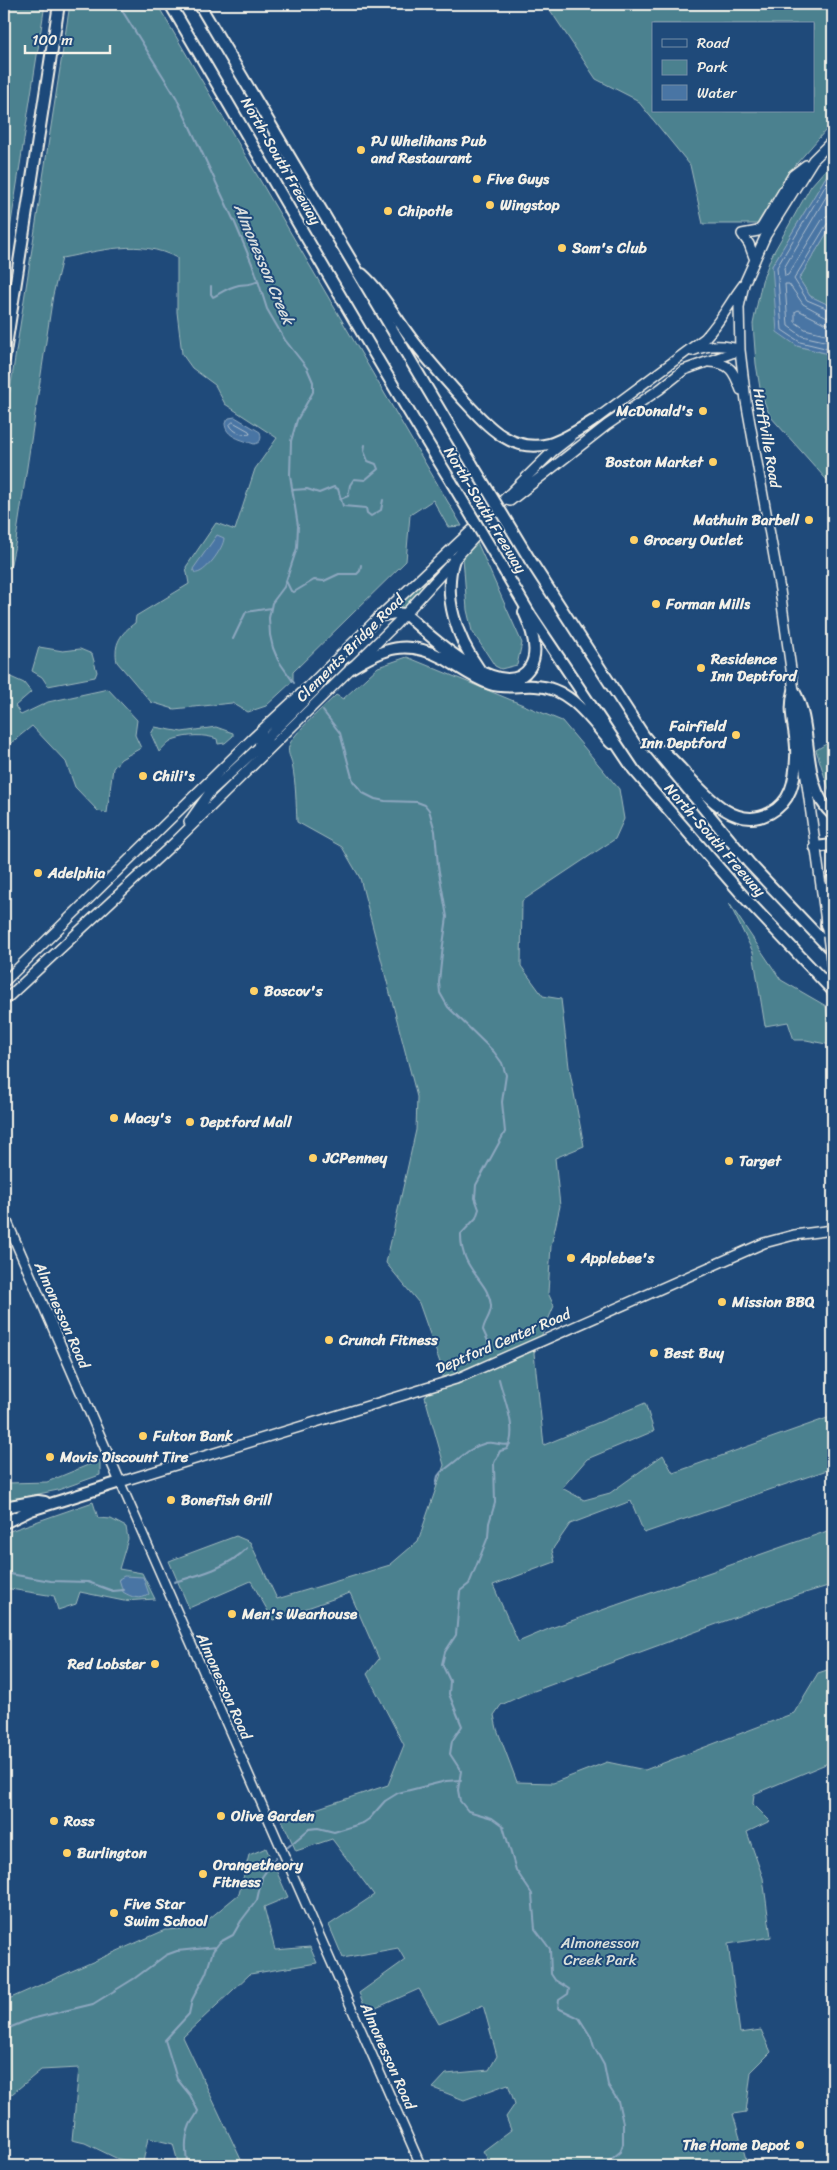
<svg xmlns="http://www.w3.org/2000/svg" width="837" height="2170" viewBox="0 0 837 2170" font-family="Sriracha,sans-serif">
	<rect width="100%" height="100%" fill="#1f4a7a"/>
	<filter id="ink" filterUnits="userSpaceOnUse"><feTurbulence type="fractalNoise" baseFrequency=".02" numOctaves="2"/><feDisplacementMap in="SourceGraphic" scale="10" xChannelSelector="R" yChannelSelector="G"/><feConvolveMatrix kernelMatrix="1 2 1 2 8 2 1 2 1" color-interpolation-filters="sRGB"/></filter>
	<g filter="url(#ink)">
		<path fill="#4b818f" stroke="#a0b9bc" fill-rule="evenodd" d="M4 4H45L4 268Z
			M70 4H157L462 526 448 527 433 500 410 515 406 561 293 672V681L266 706 248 712 232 703 174 709 151 702 117 662C113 644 121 633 135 623L136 616 189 584 186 567 216 523 235 530 255 469 277 438 225 404 215 385 192 368 182 354 177 312V258C140 238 100 251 62 258L53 295 16 540 10 568 5 567 4 570V429Z
			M546 4H833V122L790 171 757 224H703L690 165 637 100 596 79ZM653 24H813V111H653Z
			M833 161V165L772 266 797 346 833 355V487L770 416 761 394 756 364 753 324 762 281 771 257 811 186Z
			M833 223V307L810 296 799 279Z
			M477 542 522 643 517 665 501 669 495 666 472 631 467 610 463 557Z
			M442 565 404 608 395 607Z
			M39 647 63 651 80 649 92 654 97 672 95 677 48 686 42 677 32 671Z
			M407 657 562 721 619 789 624 819 615 839 522 901 521 966 543 996 561 999 569 1067 584 1146 555 1158 560 1206 551 1246 548 1293 554 1306 534 1353 544 1445 645 1403 654 1431 587 1459 562 1488 584 1500 610 1493 663 1455 673 1473 833 1416V1468L644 1533 631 1501 570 1524 552 1550 555 1562 493 1585 518 1642 551 1628 833 1529V1583L828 1586 785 1599 523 1695 501 1705 494 1715 497 1729 517 1782 553 1783 607 1762 645 1770 794 1713 818 1673 833 1668V1699L828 1701 833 1709V1761L754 1794 753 1804 770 1821 747 1832 763 1878 771 1937 728 1944 740 2033 761 2030 771 2052 751 2072 746 2112 733 2114 748 2166H492L483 2151 511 2130 506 2117 515 2104 508 2084 464 2100 433 2088 446 2074 489 2070 497 2056 483 2005 439 2024 419 1989 367 2012 359 1993 405 1960 398 1948 343 1958 329 1925 374 1895 332 1839 296 1851 282 1820 388 1785 404 1745 367 1674 379 1659 350 1593 273 1620 251 1581 189 1608 169 1561 236 1536 250 1542 277 1599 390 1565 418 1541 444 1465 425 1397 444 1374 419 1303 386 1263 416 1130 417 1097 360 878 342 847 297 822C296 803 296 783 292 764 291 757 287 754 289 746 293 733 325 706 336 695L343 699 378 667Z
			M4 674 24 683 31 692 15 706 21 715 48 702 108 689 137 720 135 735 141 748 121 759 113 768 107 813 98 811 75 787 66 762 32 726 6 747 4 744Z
			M155 727 182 732 216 727 233 733V736L225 743 218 744 217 739C205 734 187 735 175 739 168 741 164 747 159 752L151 734Z
			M833 740V796L829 790 816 750Z
			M729 903 781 980 826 1006 831 1045 806 1040H794L788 1022 765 1026 753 952Z
			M100 1460V1475L58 1490 4 1501V1474L8 1483 47 1482Z
			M93 1502 98 1518 111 1519 126 1527 128 1539 119 1569 142 1573 155 1599 124 1601 80 1592 76 1604 58 1610 54 1596 4 1588V1533Z
			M266 1848 288 1897 264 1907 275 1950 310 1947 317 1963 250 1974 183 2037 244 2166H179L173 2144 148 2138 143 2162 118 2159 85 2143 72 2140 79 2068 41 2070 7 2098 4 2085V2001L165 1930 198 1928 239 1894 249 1855Z"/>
		<path fill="#4975a4" stroke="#8da7bf" d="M833 165V223L799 279 810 296 833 307V355L797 346 777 332 772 266Z
			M235 417 260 432C262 438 261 443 254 444 243 440 225 437 225 423L229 418Z
			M217 535 224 538C224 548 204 575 195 573L193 569Z
			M124 1576 143 1577 149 1594C141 1601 131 1597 123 1592L119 1579Z"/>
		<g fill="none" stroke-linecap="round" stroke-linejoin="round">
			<path stroke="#b0bfcd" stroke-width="1" d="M833 173 777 267 782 330 800 342 833 350
				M833 185 784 268 785 276 788 275 822 220 826 216 833 215
				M833 221 827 224 794 279 807 300 833 311
				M833 317H827L803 304 789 284H785L788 326 802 336 833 343
				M833 325 824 323 798 310 795 312V322L805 329 833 336
				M233 422 249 431 250 434C243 436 233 432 230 425Z"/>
			<path stroke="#8da7bf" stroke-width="2" d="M118 4 176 97 235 223 255 271 267 309 285 340 307 368 313 382V392L297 420 291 441 290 475 298 526 297 548 284 587 272 603 269 618 270 635 273 648 278 660 294 683
				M211 286V294L213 297C222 292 229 287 239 285 246 284 251 285 258 281
				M292 490 307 489 319 493 334 487 338 489 343 506 366 508 367 513 371 516 381 510 383 500
				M340 499 348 496 350 485 354 479 365 480 378 469 376 464 368 461 364 451 365 445
				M286 581 291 591 294 592 314 580 324 581 339 574H357L360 571 361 565
				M233 639 246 612 271 608
				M323 711 340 733 353 781 363 793 375 799 385 801 417 802 425 805 429 810 435 831 438 866 447 917 443 945 439 982 440 993 448 1007 494 1052 502 1063 506 1075 502 1102 505 1132 476 1185 475 1198 479 1209 476 1218 461 1234C460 1270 489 1281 491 1305 492 1315 484 1321 483 1330L492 1350
				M499 1379C503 1397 519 1431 507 1449L500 1451 494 1463 495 1503 489 1523 488 1537 469 1584 460 1591 456 1635 445 1652 442 1664 450 1681 449 1694 462 1726 452 1741 450 1754 461 1771 458 1790 460 1801 468 1811 492 1818 503 1826 516 1870 532 1894 535 1929 550 1949 551 1974 555 1980 569 1989 568 1994 559 2000 558 2008 579 2018 591 2037 594 2047 604 2065 608 2085 618 2101 623 2123V2144L620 2152 609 2161V2166
				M436 1485 438 1476 441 1472C457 1462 467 1448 486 1443 495 1441 501 1447 510 1444
				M4 1573 51 1581 88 1582 113 1591 124 1590
				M174 1582C200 1575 229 1567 247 1548
				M288 1847 309 1829 318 1828 334 1832 363 1823 369 1819 385 1801 398 1793 446 1781 461 1780
				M4 2030 31 2019 93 2004 135 1978 166 1955 177 1951 216 1947
				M188 2166C185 2152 184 2139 190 2125 192 2120 196 2117 198 2111L190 2095 177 2079 165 2040 189 2014 192 2000 206 1973 213 1951 220 1942 233 1935 241 1921 257 1900 262 1877 276 1857"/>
			<defs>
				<path id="secondary" d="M120 1482 421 2166"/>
				<path id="primary" d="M742 234 758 231 762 227 793 175 806 165
					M742 234 749 244 755 260
					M692 351C709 344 724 344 740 350
					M709 362C731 363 734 372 741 390
					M588 425 705 338C721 321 730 302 744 284
					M510 501 607 425 660 389 684 370 740 350
					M264 747 268 737 318 687 325 677
					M189 822 210 792 259 747 262 730
					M828 936 780 590 746 401 740 350 739 307 744 284 766 235 813 160 833 140
					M4 982 252 739 305 690 380 616 489 514 552 452 570 438
					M4 1001 175 842 396 624 485 526
					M4 1215 120 1482 456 1379 764 1243 794 1235 833 1230"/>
				<path id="highway" d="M170 4C264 163 355 325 452 483
					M199 4 472 464
					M362 274C382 292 395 317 411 338 426 358 443 377 460 396 484 422 509 454 549 444 564 440 580 429 593 421
					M4 359 59 4
					M454 559C442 597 457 638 479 669
					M530 560 644 736 749 863 833 952
					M505 572 531 616 634 770 745 898 833 991
					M380 616 394 613 405 614C427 633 504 708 530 667 540 651 531 627 524 612
					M351 668C384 648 406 639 443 658 459 667 473 678 490 684 504 689 520 685 535 686 570 687 590 719 611 743
					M794 691C815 728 799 784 833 815
					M663 751C691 774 727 836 770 813 791 802 795 781 796 758 798 734 787 714 794 691
					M815 847 833 845
					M826 925 829 888 833 877
					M4 1507 38 1501 45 1502
					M4 1523 31 1510 120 1482"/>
			</defs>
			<use href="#secondary" stroke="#f4f1e8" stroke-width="11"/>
			<use href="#primary" stroke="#f4f1e8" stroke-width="12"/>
			<use href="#highway" stroke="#f4f1e8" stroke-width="14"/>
			<use href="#secondary" stroke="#1f4a7a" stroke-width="8"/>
			<use href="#primary" stroke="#1f4a7a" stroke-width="9"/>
			<use href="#highway" stroke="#1f4a7a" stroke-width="10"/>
			<defs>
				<path id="primary-bridge" d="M828 936 833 976"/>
				<path id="highway-bridge" d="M472 464 530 560
					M452 483 505 572"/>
			</defs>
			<use href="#primary-bridge" stroke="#f4f1e8" stroke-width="12" stroke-linecap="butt"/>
			<use href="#highway-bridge" stroke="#f4f1e8" stroke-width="14" stroke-linecap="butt"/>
			<use href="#primary-bridge" stroke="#1f4a7a" stroke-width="9"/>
			<use href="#highway-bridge" stroke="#1f4a7a" stroke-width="10"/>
		</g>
	</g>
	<g fill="#ffd166" stroke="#1f4a7a" stroke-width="2">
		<circle cx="361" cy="150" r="5"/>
		<circle cx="477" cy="179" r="5"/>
		<circle cx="490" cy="205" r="5"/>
		<circle cx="388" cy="211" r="5"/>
		<circle cx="562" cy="248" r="5"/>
		<circle cx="703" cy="411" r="5"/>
		<circle cx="713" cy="462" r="5"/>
		<circle cx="809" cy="520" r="5"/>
		<circle cx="634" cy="540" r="5"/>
		<circle cx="656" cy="604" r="5"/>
		<circle cx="701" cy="668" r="5"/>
		<circle cx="736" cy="735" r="5"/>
		<circle cx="143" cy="776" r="5"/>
		<circle cx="38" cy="873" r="5"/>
		<circle cx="254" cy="991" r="5"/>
		<circle cx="114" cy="1118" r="5"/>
		<circle cx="190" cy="1122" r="5"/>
		<circle cx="313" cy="1158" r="5"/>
		<circle cx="729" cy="1161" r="5"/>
		<circle cx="571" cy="1258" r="5"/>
		<circle cx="722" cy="1302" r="5"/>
		<circle cx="329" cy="1340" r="5"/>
		<circle cx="654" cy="1353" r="5"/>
		<circle cx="143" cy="1436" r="5"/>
		<circle cx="50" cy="1457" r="5"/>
		<circle cx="171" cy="1500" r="5"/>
		<circle cx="232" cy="1614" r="5"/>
		<circle cx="155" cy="1664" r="5"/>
		<circle cx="221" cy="1816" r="5"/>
		<circle cx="54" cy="1821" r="5"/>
		<circle cx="67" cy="1853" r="5"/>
		<circle cx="203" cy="1874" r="5"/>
		<circle cx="114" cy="1913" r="5"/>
		<circle cx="800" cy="2145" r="5"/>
	</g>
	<g text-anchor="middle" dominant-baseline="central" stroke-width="4" stroke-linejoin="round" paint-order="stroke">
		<g font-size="15" font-weight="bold" fill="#f4f1e8" stroke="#1f4a7a" text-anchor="start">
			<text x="371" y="141">PJ Whelihans Pub<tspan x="371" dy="17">and Restaurant</tspan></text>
			<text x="487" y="179">Five Guys</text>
			<text x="500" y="205">Wingstop</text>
			<text x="398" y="211">Chipotle</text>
			<text x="572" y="248">Sam's Club</text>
			<text x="693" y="411" text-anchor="end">McDonald's</text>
			<text x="703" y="462" text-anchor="end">Boston Market</text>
			<text x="799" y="520" text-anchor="end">Mathuin Barbell</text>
			<text x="644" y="540">Grocery Outlet</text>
			<text x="666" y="604">Forman Mills</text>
			<text x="711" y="659">Residence<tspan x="711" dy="17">Inn Deptford</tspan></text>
			<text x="726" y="726" text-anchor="end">Fairfield<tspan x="726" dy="17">Inn Deptford</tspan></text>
			<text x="153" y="776">Chili's</text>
			<text x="48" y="873">Adelphia</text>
			<text x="264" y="991">Boscov's</text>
			<text x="124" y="1118">Macy's</text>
			<text x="200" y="1122">Deptford Mall</text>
			<text x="323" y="1158">JCPenney</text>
			<text x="739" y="1161">Target</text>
			<text x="581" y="1258">Applebee's</text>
			<text x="732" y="1302">Mission BBQ</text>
			<text x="339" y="1340">Crunch Fitness</text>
			<text x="664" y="1353">Best Buy</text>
			<text x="153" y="1436">Fulton Bank</text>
			<text x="60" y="1457">Mavis Discount Tire</text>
			<text x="181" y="1500">Bonefish Grill</text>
			<text x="242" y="1614">Men's Wearhouse</text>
			<text x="145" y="1664" text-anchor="end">Red Lobster</text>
			<text x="231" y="1816">Olive Garden</text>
			<text x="64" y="1821">Ross</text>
			<text x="77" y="1853">Burlington</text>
			<text x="213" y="1865">Orangetheory<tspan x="213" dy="17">Fitness</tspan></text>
			<text x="124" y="1904">Five Star<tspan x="124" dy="17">Swim School</tspan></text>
			<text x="790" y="2145" text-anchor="end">The Home Depot</text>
		</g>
		<g font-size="15" fill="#f4f1e8" stroke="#1f4a7a">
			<text transform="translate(281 161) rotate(60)">North-South Freeway</text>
			<text transform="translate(767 438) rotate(80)">Hurffville Road</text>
			<text transform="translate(485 510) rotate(59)">North-South Freeway</text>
			<text transform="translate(350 648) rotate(-45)">Clements Bridge Road</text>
			<text transform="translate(715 840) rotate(49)">North-South Freeway</text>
			<text transform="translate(62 1315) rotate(66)">Almonesson Road</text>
			<text transform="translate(503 1341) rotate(-23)">Deptford Center Road</text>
			<text transform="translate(224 1686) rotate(66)">Almonesson Road</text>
			<text transform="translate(388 2056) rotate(66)">Almonesson Road</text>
		</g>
		<g font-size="15" fill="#dbe0db" stroke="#1f4a7a">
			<text x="600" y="1943">Almonesson<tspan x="600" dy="17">Creek Park</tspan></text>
		</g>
		<g font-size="16" font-style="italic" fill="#dadede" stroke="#1f4a7a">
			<text transform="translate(264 264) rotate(67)">Almonesson Creek</text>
		</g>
	</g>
	<rect width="837" height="2170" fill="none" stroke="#1f4a7a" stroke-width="20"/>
	<rect x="10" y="10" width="817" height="2150" fill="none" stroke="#f4f1e8" stroke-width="2" filter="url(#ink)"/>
	<rect x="652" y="22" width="162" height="90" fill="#1f4a7a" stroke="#748da6"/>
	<rect x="662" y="39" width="25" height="8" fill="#1f4a7a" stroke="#748da6"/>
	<text x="697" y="48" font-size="15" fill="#f4f1e8">Road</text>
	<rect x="662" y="60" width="25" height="15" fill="#4b818f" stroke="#748da6"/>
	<text x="697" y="72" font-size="15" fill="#f4f1e8">Park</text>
	<rect x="662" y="85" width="25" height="15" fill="#4975a4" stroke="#748da6"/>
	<text x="697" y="98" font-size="15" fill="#f4f1e8">Water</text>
	<path d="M25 45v8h85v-8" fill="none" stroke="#f4f1e8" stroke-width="2.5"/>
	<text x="32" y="45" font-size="15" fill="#f4f1e8" stroke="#1f4a7a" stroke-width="4" paint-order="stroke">100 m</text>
</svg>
